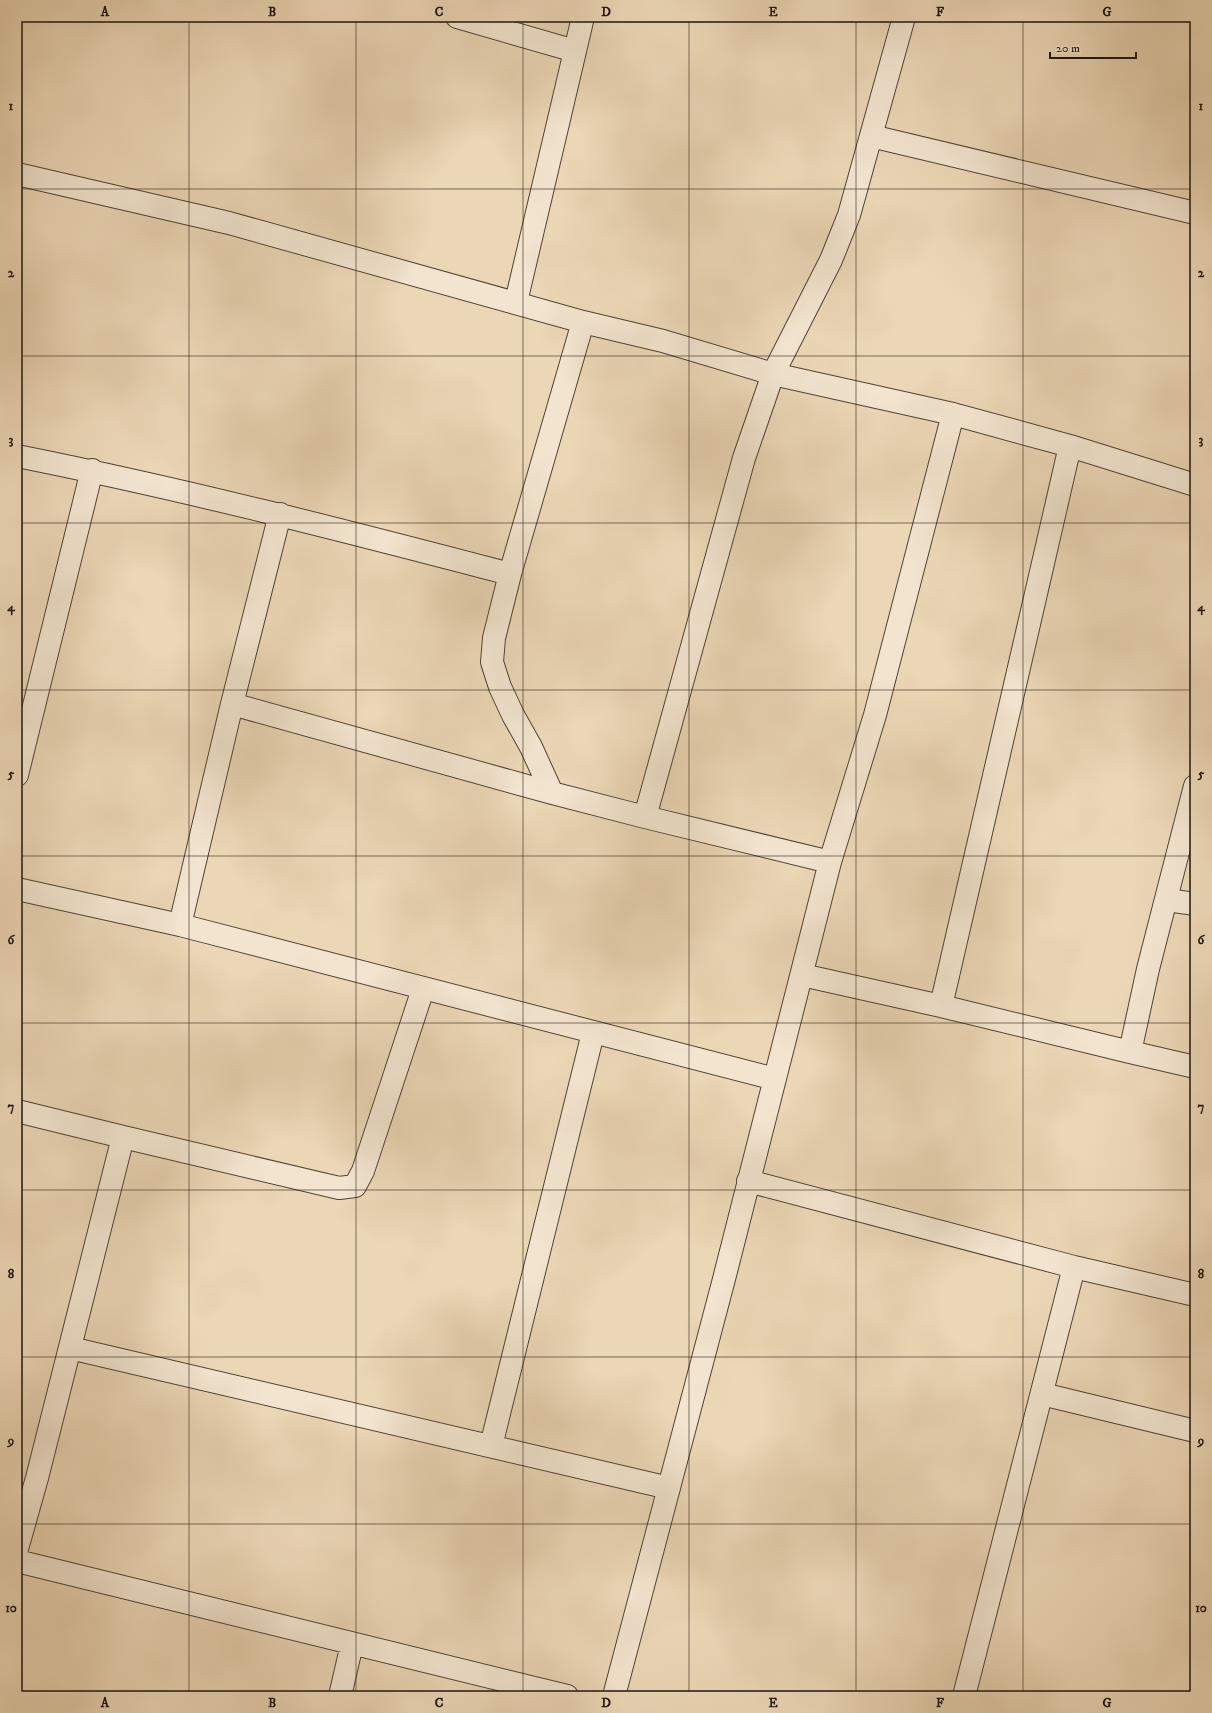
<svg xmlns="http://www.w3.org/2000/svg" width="1212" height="1713" viewBox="0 0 1212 1713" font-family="'IM FELL DW Pica',serif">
	<rect width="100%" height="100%" fill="#ebd6b5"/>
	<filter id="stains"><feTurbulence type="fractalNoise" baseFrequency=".005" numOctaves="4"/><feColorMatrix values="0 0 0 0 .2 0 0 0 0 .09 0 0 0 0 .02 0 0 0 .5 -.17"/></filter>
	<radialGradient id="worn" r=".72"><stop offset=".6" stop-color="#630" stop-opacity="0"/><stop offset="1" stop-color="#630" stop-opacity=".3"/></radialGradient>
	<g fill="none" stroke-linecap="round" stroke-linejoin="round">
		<defs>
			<path id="minor" d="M457 17 575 51
				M871 136 1195 213
				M17 174 229 223 583 322 663 341 773 374 953 414 1070 446 1195 485
				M516 302 583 17
				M17 456C183 489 346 531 510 574L494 638 492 662 500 687 513 715 531 747 552 793
				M510 574 583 322
				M232 704 552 793 645 817 830 862
				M17 775 92 470
				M645 817 744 458 773 374 831 260 849 215 904 17
				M17 889 180 925 775 1079
				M1167 900 1195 904
				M180 925 232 704 280 514
				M802 975 941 1006 1130 1052 1148 969 1195 786
				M941 1006 1070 446
				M1130 1052 1195 1067
				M17 1111 123 1137
				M748 1181 1074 1267 1195 1295
				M70 1348 669 1488
				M1042 1394 1195 1431
				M491 1446 593 1033
				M17 1549 37 1478 123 1137 339 1188 355 1186 363 1171 423 989
				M17 1561 567 1696
				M340 1696 352 1644
				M614 1696 724 1279 830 862 875 715 953 414
				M964 1696 1074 1267"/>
		</defs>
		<use href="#minor" stroke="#504435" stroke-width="24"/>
		<use href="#minor" stroke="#f2e4cf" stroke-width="22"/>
	</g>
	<path fill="none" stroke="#1d140a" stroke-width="1" stroke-opacity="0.55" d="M189 17V1696M356 17V1696M523 17V1696M689 17V1696M856 17V1696M1023 17V1696M17 189H1195M17 356H1195M17 523H1195M17 690H1195M17 856H1195M17 1023H1195M17 1190H1195M17 1357H1195M17 1524H1195"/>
	<rect width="1212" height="1713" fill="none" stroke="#ebd6b5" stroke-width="44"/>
	<path d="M1050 52v6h86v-6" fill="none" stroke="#1d140a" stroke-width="2"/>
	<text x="1056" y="52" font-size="12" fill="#1d140a" stroke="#f2e4cf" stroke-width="3" paint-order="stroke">20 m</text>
	<rect x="22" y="22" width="1168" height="1669" fill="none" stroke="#1d140a" stroke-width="1.5"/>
	<g font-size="13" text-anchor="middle" font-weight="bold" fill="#1d140a">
		<text x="105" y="16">A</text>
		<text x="272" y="16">B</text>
		<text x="439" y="16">C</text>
		<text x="606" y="16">D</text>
		<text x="773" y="16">E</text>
		<text x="940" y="16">F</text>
		<text x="1107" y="16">G</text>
		<text x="11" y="110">1</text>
		<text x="1201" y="110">1</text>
		<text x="11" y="277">2</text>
		<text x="1201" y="277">2</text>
		<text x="11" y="444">3</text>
		<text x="1201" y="444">3</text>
		<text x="11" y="611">4</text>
		<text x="1201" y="611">4</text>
		<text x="11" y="778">5</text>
		<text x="1201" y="778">5</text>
		<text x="11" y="944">6</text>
		<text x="1201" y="944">6</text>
		<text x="11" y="1111">7</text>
		<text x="1201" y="1111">7</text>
		<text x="11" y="1278">8</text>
		<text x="1201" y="1278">8</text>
		<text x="11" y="1445">9</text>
		<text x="1201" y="1445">9</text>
		<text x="11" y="1612">10</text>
		<text x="1201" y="1612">10</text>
		<text x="105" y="1707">A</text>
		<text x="272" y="1707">B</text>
		<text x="439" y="1707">C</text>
		<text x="606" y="1707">D</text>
		<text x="773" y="1707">E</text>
		<text x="940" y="1707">F</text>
		<text x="1107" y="1707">G</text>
	</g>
	<rect width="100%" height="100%" filter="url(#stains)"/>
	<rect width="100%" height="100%" fill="url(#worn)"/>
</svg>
